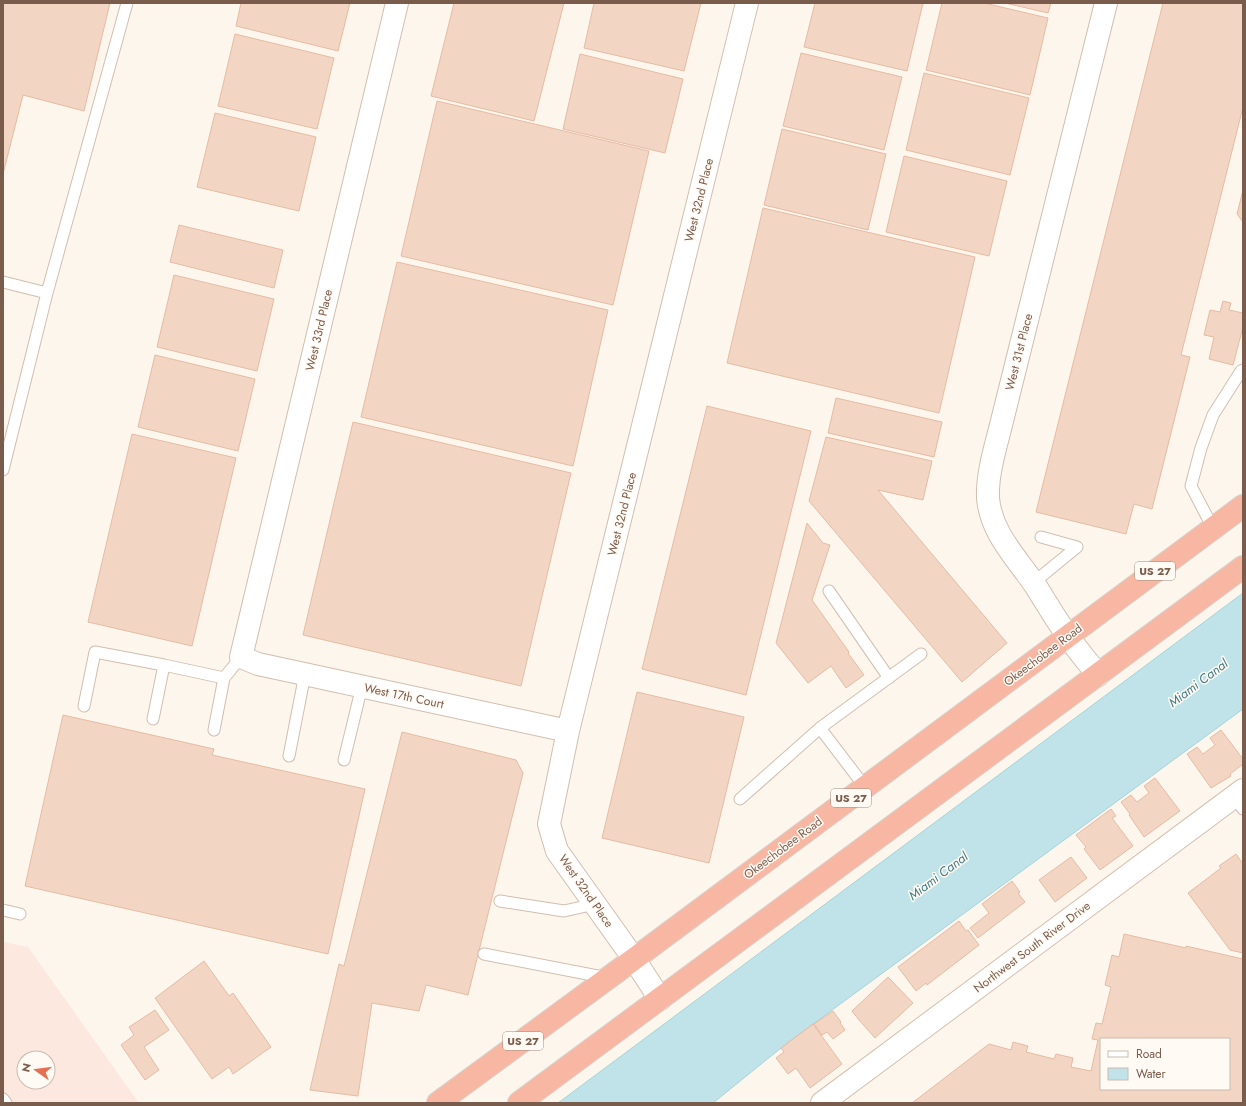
<svg xmlns="http://www.w3.org/2000/svg" width="1246" height="1106" viewBox="0 0 1246 1106" font-family="Jost,sans-serif">
	<rect width="100%" height="100%" fill="#fdf6ec"/>
	<path fill="#fde8e0" fill-rule="evenodd" d="M3 942 28 947 139 1103H3ZM24 1058H48V1082H24Z"/>
	<path fill="#bfe3e8" stroke="#a5d3da" d="M1243 593V709L813 1024 781 1048 713 1103H558Z"/>
	<path fill="#f3d5c3" stroke="#e6bba3" fill-rule="evenodd" d="M3 3H110L84 111 23 95 3 174Z
		M241 3H350L338 51 236 26Z
		M454 3H564L534 121 431 96Z
		M594 3H701L684 71 584 48Z
		M815 3H923L907 71 804 47Z
		M942 3H984L1048 18 1030 95 926 70Z
		M1005 3H1051L1048 13Z
		M1163 3H1243V107L1181 355 1190 357 1152 509 1134 504 1126 534 1036 512Z
		M235 34 334 58 317 129 218 106Z
		M801 53 902 77 884 150 783 126Z
		M580 54 683 79 665 153 563 129Z
		M924 73 1029 98 1010 175 906 150Z
		M437 101 649 151 613 305 401 256Z
		M215 113 316 137 299 211 197 187Z
		M782 129 886 154 868 230 764 205Z
		M904 156 1007 181 989 256 886 232Z
		M1243 190V222L1237 214Z
		M763 208 975 257 939 413 727 363Z
		M179 225 283 250 274 288 170 262Z
		M397 262 608 310 573 466 361 417Z
		M174 275 274 299 257 371 157 347Z
		M1223 301 1231 303 1229 310 1243 313V327L1233 365 1209 359 1214 337 1204 335 1210 310 1220 312Z
		M155 355 255 379 238 451 138 427Z
		M836 398 942 422 934 457 828 433Z
		M707 406 811 431 746 695 642 669Z
		M353 422 571 473 521 686 303 635Z
		M132 434 236 458 192 646 88 622Z
		M826 437 932 461 923 500 878 490 1007 643 962 682 809 501Z
		M807 523 823 543 830 545 812 600 849 652 848 653 864 675 846 688 831 666 808 683 776 643Z
		M637 692 744 717 709 863 602 838Z
		M63 715 214 749 212 755 365 789 328 954 25 886Z
		M1221 730 1243 759V764L1230 774 1231 776 1211 788 1187 754 1197 747 1203 754 1215 745 1210 738Z
		M402 732 516 760 523 773 468 995 426 985 419 1011 372 1003 358 1096 310 1090 339 964 344 966Z
		M1155 778 1180 811 1144 837 1129 815 1130 814 1121 802 1131 795 1137 802 1149 793 1144 786Z
		M1111 809 1116 816 1112 818 1133 846 1100 870 1084 849 1086 847 1076 835Z
		M1236 854 1243 864V953L1230 950 1188 893 1221 868 1219 866Z
		M1071 857 1087 878 1055 902 1039 880Z
		M1012 881 1020 892 1018 893 1025 902 978 938 970 928 989 913 982 904Z
		M959 921 966 931 968 930 979 945 927 985 926 983 916 991 898 967Z
		M1124 934 1186 948V946L1243 959V1103H912L989 1044 1011 1050 1013 1042 1028 1046 1026 1052 1054 1059 1056 1054 1073 1058 1071 1067 1091 1071 1098 1040 1092 1039 1096 1023 1102 1024 1111 987 1105 985 1112 955 1119 957ZM1101 1039H1229V1089H1101Z
		M204 961 229 996 233 993 271 1047 233 1074 229 1067 212 1079 155 998Z
		M888 977 913 1003 875 1038 859 1020 852 1011Z
		M155 1010 169 1030 144 1047 159 1070 145 1080 121 1045 134 1035 129 1027Z
		M833 1011 841 1022 840 1023 845 1030 833 1039 827 1032 822 1035 814 1024Z
		M813 1024 842 1064 810 1088 796 1068 788 1074 776 1058 784 1052 781 1048Z"/>
	<g fill="none" stroke-linecap="round" stroke-linejoin="round">
		<defs>
			<path id="lane" d="M3 282 47 293
				M3 470 47 293 127 3
				M1213 528 1191 486 1201 448 1213 415 1241 371 1243 370
				M1033 583 1077 547 1041 537
				M829 591 889 678
				M84 706 95 652 164 665
				M153 719 164 665 224 678
				M214 730 224 678 241 657
				M289 756 305 674
				M344 760 362 686
				M865 787 820 728 921 654
				M1234 797 1243 809
				M740 799 820 728
				M500 901 564 911 595 904
				M3 910 20 914
				M484 954 608 978
				M3 1099 6 1103"/>
			<path id="street" d="M397 3 241 657 258 664 568 731
				M1098 675C1088 662 1077 650 1068 636 1056 620 1046 602 1035 585 1016 557 991 533 988 498 987 471 997 443 1003 417L1106 3
				M660 999 634 959 557 851 549 824 568 731 747 3"/>
			<path id="secondary" d="M822 1103 1243 790"/>
			<path id="highway" d="M438 1103 634 959 1243 506
				M519 1103 1243 567"/>
		</defs>
		<use href="#lane" stroke="#d1beb0" stroke-width="13"/>
		<use href="#street" stroke="#d1beb0" stroke-width="24"/>
		<use href="#secondary" stroke="#d6c0b0" stroke-width="24"/>
		<use href="#highway" stroke="#dad1cd" stroke-width="24"/>
		<use href="#lane" stroke="#fff" stroke-width="11"/>
		<use href="#street" stroke="#fff" stroke-width="22"/>
		<use href="#secondary" stroke="#fff" stroke-width="22"/>
		<use href="#highway" stroke="#f7b7a3" stroke-width="22"/>
	</g>
	<g text-anchor="middle" dominant-baseline="central" stroke-width="3" stroke-linejoin="round" paint-order="stroke">
		<g fill="#fffaf3" stroke="#a28b7f" stroke-width="1">
			<rect x="1135" y="562" width="40" height="18" rx="3"/>
			<rect x="831" y="789" width="40" height="18" rx="3"/>
			<rect x="503" y="1032" width="40" height="18" rx="3"/>
		</g>
		<g font-size="11" font-weight="bold" fill="#7a5c4d">
			<text x="1155" y="571">US 27</text>
			<text x="851" y="798">US 27</text>
			<text x="523" y="1041">US 27</text>
		</g>
		<g font-size="12" fill="#7a5c4d" stroke="#fffaf3">
			<text transform="translate(699 200) rotate(-76)">West 32nd Place</text>
			<text transform="translate(319 330) rotate(-77)">West 33rd Place</text>
			<text transform="translate(1019 352) rotate(-76)">West 31st Place</text>
			<text transform="translate(622 514) rotate(-76)">West 32nd Place</text>
			<text transform="translate(1043 655) rotate(-37)">Okeechobee Road</text>
			<text transform="translate(404 696) rotate(12)">West 17th Court</text>
			<text transform="translate(783 848) rotate(-37)">Okeechobee Road</text>
			<text transform="translate(586 891) rotate(55)">West 32nd Place</text>
			<text transform="translate(1032 947) rotate(-37)">Northwest South River Drive</text>
		</g>
		<g font-size="13" font-style="italic" fill="#437c86" stroke="#fffaf3">
			<text transform="translate(1198 683) rotate(-37)">Miami Canal</text>
			<text transform="translate(938 876) rotate(-37)">Miami Canal</text>
		</g>
	</g>
	<rect width="1246" height="1106" fill="none" stroke="#7a5c4d" stroke-width="8"/>
	<rect x="1100" y="1038" width="130" height="52" fill="#fffaf3" stroke="#cabbb1"/>
	<rect x="1108" y="1051" width="20" height="6" fill="#ffffff" stroke="#cabbb1"/>
	<text x="1136" y="1058" font-size="12" fill="#7a5c4d">Road</text>
	<rect x="1108" y="1068" width="20" height="12" fill="#bfe3e8" stroke="#cabbb1"/>
	<text x="1136" y="1078" font-size="12" fill="#7a5c4d">Water</text>
	<g transform="translate(36 1070) rotate(284)"><circle r="19" fill="#fffaf3" stroke="#cabbb1"/>
	<path d="M0-3L7 15L0 10L-7 15Z" fill="#e76f51"/>
	<text y="-6" font-size="11" font-weight="bold" text-anchor="middle" fill="#7a5c4d">N</text>
	</g>
</svg>
